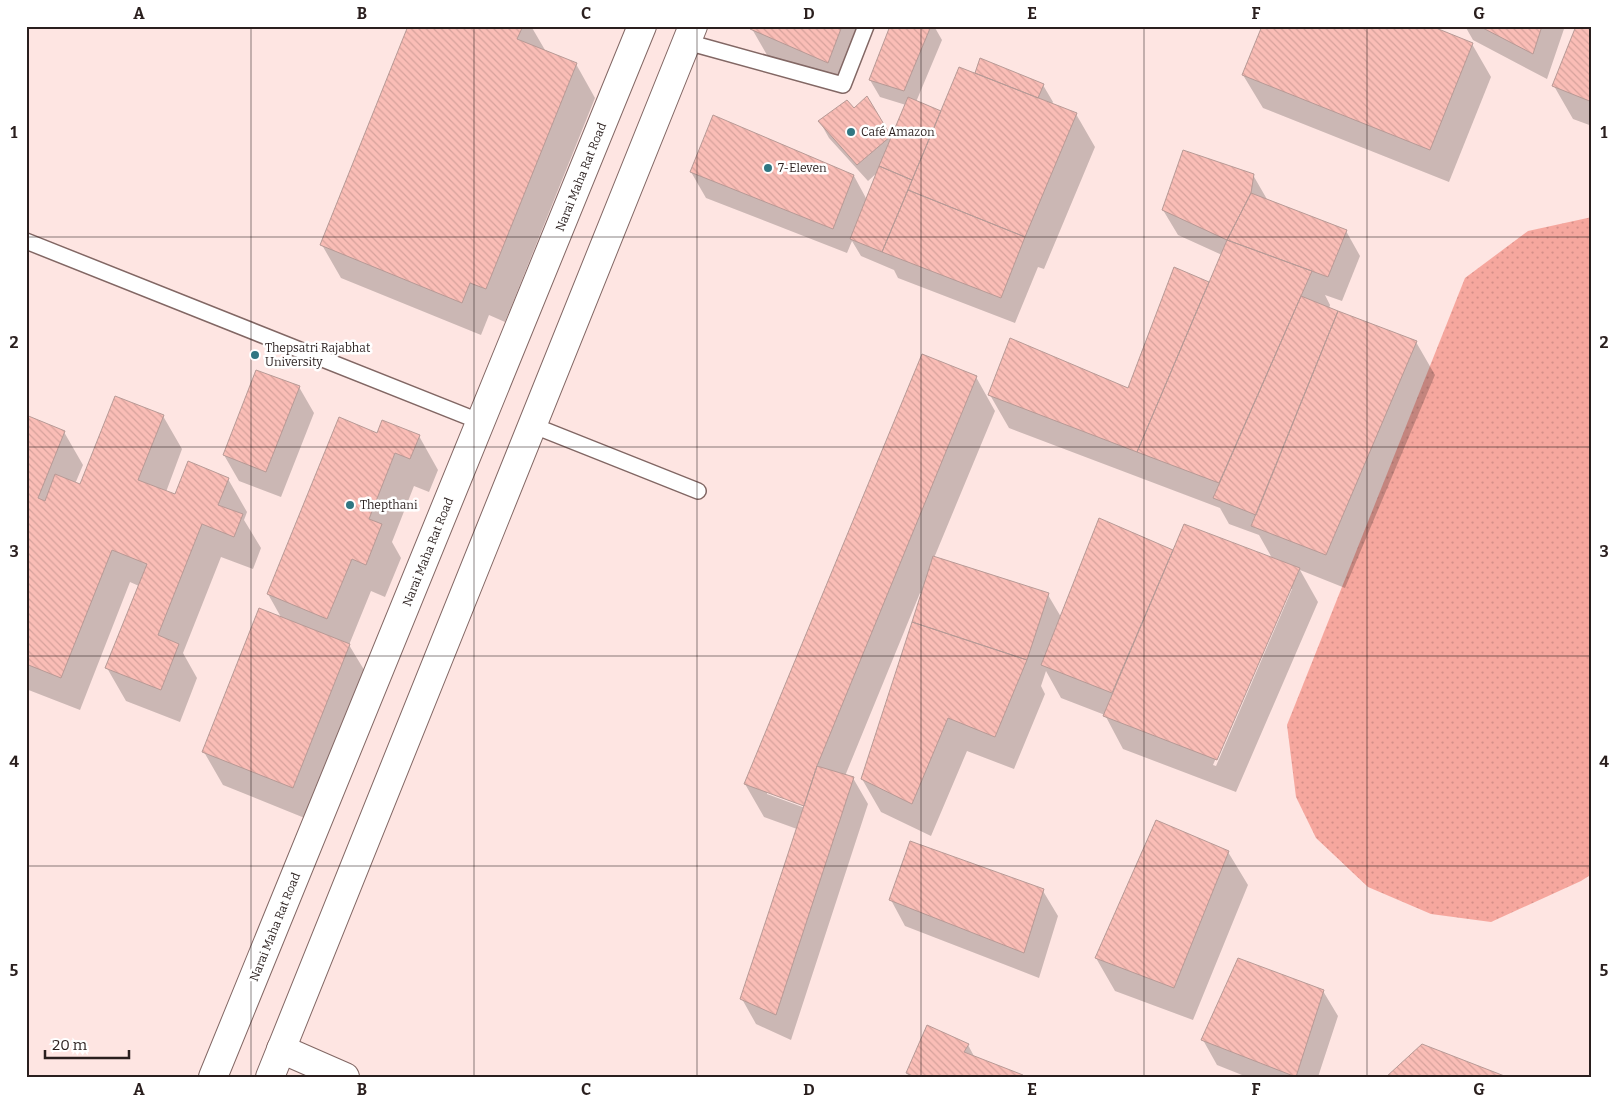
<svg xmlns="http://www.w3.org/2000/svg" width="1618" height="1103" viewBox="0 0 1618 1103" font-family="Bitter,serif">
	<defs>
		<pattern id="park-dots" width="8" height="8" patternUnits="userSpaceOnUse" patternTransform="scale(1.25)"><rect width="8" height="8" fill="#f6a79e"/><path d="M2 2h.1M6 6h.1" fill="none" stroke="#d38f88" stroke-width="1.8" stroke-linecap="round"/></pattern>
		<pattern id="building-back-hatch" width="6" height="6" patternUnits="userSpaceOnUse" patternTransform="scale(1.25)"><rect width="6" height="6" fill="#fabdb6"/><path d="M-1 5l2 2M0 0l6 6M5-1l2 2" fill="none" stroke="#d6a29c"/></pattern>
	</defs>
	<rect width="100%" height="100%" fill="#fee5e2"/>
	<path fill="url(#park-dots)" d="M1592 217V874L1581 881 1491 922 1431 914 1368 887 1316 838 1296 797 1287 725 1465 278 1528 231Z"/>
	<path fill="#0003" fill-rule="evenodd" d="M410 26H531L545 50 576 64 595 98 505 322 489 315 481 335 341 278 322 245Z
		M753 26H866L842 88 767 55 752 29Z
		M891 26H934L942 40 916 102 942 112 976 75 981 60 1043 85 1053 102 1052 104 1076 114 1095 147 1044 269 1038 267 1015 323 898 278 894 270 861 256 852 241 847 253 706 198 691 172 713 117 854 176 867 200 879 171 868 181 829 138 820 122 854 109 867 98 892 140 906 105 880 97 870 80Z
		M1465 26H1565L1547 79 1473 40Z
		M1592 26V126L1573 119 1554 86Z
		M1472 44 1491 77 1449 182 1263 108 1243 75Z
		M1253 175 1268 201 1346 231 1360 256 1342 301 1325 295 1330 305 1329 309 1416 342 1435 375 1345 588 1300 570 1318 602 1236 792 1123 749 1105 715 1061 698 1046 671 1041 686 1045 694 1014 769 967 751 931 836 881 812 862 779 922 593H920L845 776 853 778 868 804 791 1040 756 1024 742 999 797 829 764 817 745 784 976 377 995 411 934 558 1048 595 1061 617 1099 520 1174 551 1272 558 1259 535 1229 524 1220 508 1009 428 990 395 1128 390 1175 269 1210 283 1222 255 1178 235 1163 210ZM1289 589H1292L1216 766 1213 765ZM767 791 805 806V808L767 794Z
		M299 387 314 413 281 497 239 481 224 455Z
		M163 416 182 449 166 492 176 496 228 479 247 512 244 520 261 548 253 569 221 557 183 653 197 678 180 722 126 701 107 668 139 586 130 582 80 710 26 689V417L64 432 83 465 75 484 81 486Z
		M378 434 419 436 438 470 429 492 414 486 392 542 401 558 385 597 371 591 349 645 369 678 312 821 223 785 204 752 282 619 268 594Z
		M1228 852 1248 885 1193 1020 1115 991 1096 958Z
		M1043 891 1058 916 1039 978 905 926 891 900Z
		M1323 991 1338 1016 1318 1077H1247L1217 1065 1203 1040Z
		M968 1045 975 1058 1022 1077H909L907 1073Z"/>
	<path fill="url(#building-back-hatch)" stroke="#b79a96" d="M408 26H523L517 39 577 63 486 289 470 283 462 303 320 245Z
		M752 26H842L828 63 750 29Z
		M890 26H931L904 91 869 80Z
		M1262 26H1431L1473 43 1430 150 1242 75Z
		M1479 26H1542L1533 54Z
		M1576 26H1592V102L1552 86Z
		M980 58 1044 84 1038 98 975 73Z
		M959 67 1077 113 1025 237 908 190Z
		M867 96 891 136 857 165 818 121 847 100 854 108Z
		M908 97 941 111 912 180 879 166Z
		M713 115 854 175 833 229 690 172Z
		M1183 150 1254 174 1251 193 1227 240 1162 210Z
		M879 166 912 180 882 252 850 239Z
		M908 190 1025 237 1001 298 882 252Z
		M1251 193 1347 230 1328 277 1227 240Z
		M1227 240 1312 271 1219 483 1137 452Z
		M1174 267 1209 282 1137 452 988 395 1010 338 1128 388Z
		M1301 296 1338 311 1256 515 1213 498Z
		M1338 311 1417 341 1326 555 1251 526Z
		M922 354 977 376 817 766 804 806 744 784Z
		M256 370 300 386 266 472 223 455Z
		M115 396 164 415 138 480 175 494 188 461 229 478 218 505 243 514 234 537 202 524 158 635 179 644 161 690 105 668 147 564 112 550 61 678 26 664V415L65 431 38 498 45 501 55 474 80 484Z
		M339 417 377 433 382 420 420 435 410 459 395 453 369 519 382 524 366 565 352 559 327 619 267 594Z
		M1099 518 1173 550 1112 693 1041 665Z
		M1184 524 1300 568 1217 760 1103 716Z
		M933 556 1049 593 1027 660 912 622Z
		M259 608 350 644 293 788 202 752Z
		M912 622 1027 660 995 737 948 718 912 804 861 779Z
		M817 766 854 777 776 1015 740 999Z
		M1156 820 1229 851 1174 988 1095 958Z
		M910 841 1044 889 1024 953 889 900Z
		M1238 958 1324 990 1296 1077 1201 1040Z
		M927 1025 969 1044 964 1052 1023 1075 1022 1077H915L906 1073Z
		M1422 1044 1507 1077H1386Z"/>
	<g fill="none" stroke-linecap="round" stroke-linejoin="round">
		<defs>
			<path id="service" d="M687 42 843 85 866 26
				M26 241 481 422
				M532 425 698 491"/>
			<path id="minor" d="M281 1049 345 1077"/>
			<path id="primary" d="M213 1077 642 26
				M270 1077 693 26"/>
		</defs>
		<use href="#service" stroke="#826764" stroke-width="18"/>
		<use href="#minor" stroke="#826764" stroke-width="30"/>
		<use href="#primary" stroke="#826764" stroke-width="30"/>
		<use href="#service" stroke="#fff" stroke-width="15"/>
		<use href="#minor" stroke="#fff" stroke-width="28"/>
		<use href="#primary" stroke="#fff" stroke-width="28"/>
	</g>
	<path fill="none" stroke="#2a1f1e" stroke-width="1" stroke-opacity="0.55" d="M251 26V1077M474 26V1077M697 26V1077M921 26V1077M1144 26V1077M1367 26V1077M26 237H1592M26 447H1592M26 656H1592M26 866H1592"/>
	<g fill="#2f7682" stroke="#fff" stroke-width="2">
		<circle cx="851" cy="132" r="5"/>
		<circle cx="768" cy="168" r="5"/>
		<circle cx="255" cy="355" r="5"/>
		<circle cx="350" cy="505" r="5"/>
	</g>
	<g text-anchor="middle" dominant-baseline="central" stroke-width="5" stroke-linejoin="round" paint-order="stroke">
		<g font-size="12" fill="#2a1f1e" stroke="#fff" text-anchor="start">
			<text x="861" y="132">Café Amazon</text>
			<text x="778" y="168">7-Eleven</text>
			<text x="265" y="348">Thepsatri Rajabhat<tspan x="265" dy="14">University</tspan></text>
			<text x="360" y="505">Thepthani</text>
		</g>
		<g font-size="12" fill="#2a1f1e" stroke="#fff">
			<text transform="translate(581 177) rotate(-68)">Narai Maha Rat Road</text>
			<text transform="translate(428 552) rotate(-68)">Narai Maha Rat Road</text>
			<text transform="translate(275 927) rotate(-68)">Narai Maha Rat Road</text>
		</g>
	</g>
	<rect width="1618" height="1103" fill="none" stroke="#ffffff" stroke-width="55"/>
	<path d="M45 1050v8h84v-8" fill="none" stroke="#2a1f1e" stroke-width="2.5"/>
	<text x="52" y="1050" font-size="15" fill="#2a1f1e" stroke="#ffffff" stroke-width="4" paint-order="stroke">20 m</text>
	<rect x="28" y="28" width="1562" height="1048" fill="none" stroke="#2a1f1e" stroke-width="2"/>
	<g font-size="16" text-anchor="middle" font-weight="bold" fill="#2a1f1e">
		<text x="139" y="19">A</text>
		<text x="362" y="19">B</text>
		<text x="586" y="19">C</text>
		<text x="809" y="19">D</text>
		<text x="1032" y="19">E</text>
		<text x="1256" y="19">F</text>
		<text x="1479" y="19">G</text>
		<text x="14" y="138">1</text>
		<text x="1604" y="138">1</text>
		<text x="14" y="348">2</text>
		<text x="1604" y="348">2</text>
		<text x="14" y="557">3</text>
		<text x="1604" y="557">3</text>
		<text x="14" y="767">4</text>
		<text x="1604" y="767">4</text>
		<text x="14" y="976">5</text>
		<text x="1604" y="976">5</text>
		<text x="139" y="1095">A</text>
		<text x="362" y="1095">B</text>
		<text x="586" y="1095">C</text>
		<text x="809" y="1095">D</text>
		<text x="1032" y="1095">E</text>
		<text x="1256" y="1095">F</text>
		<text x="1479" y="1095">G</text>
	</g>
</svg>
